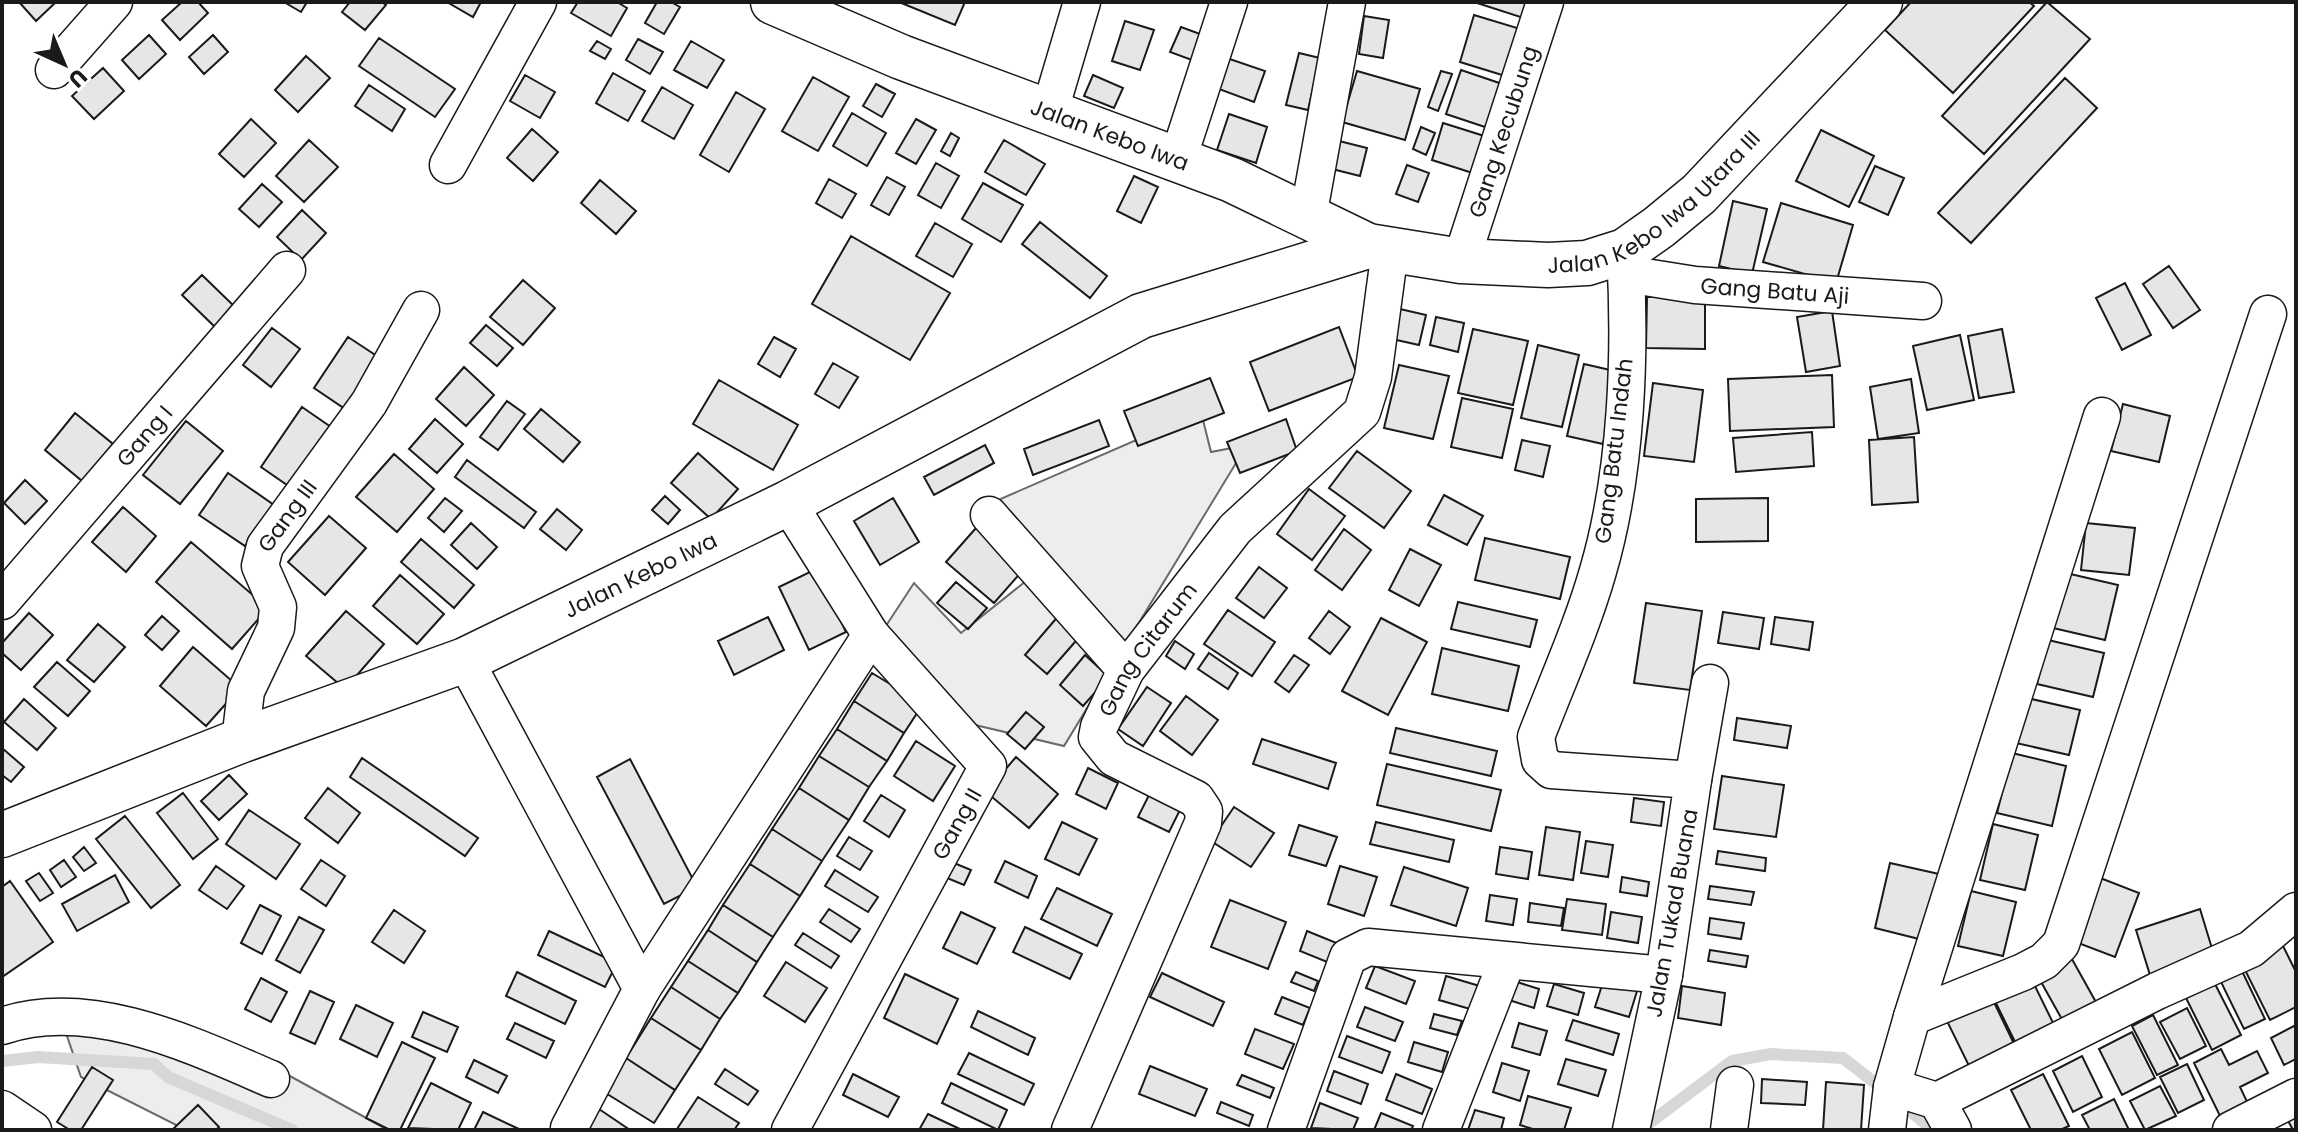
<svg xmlns="http://www.w3.org/2000/svg" width="2298" height="1132" viewBox="0 0 2298 1132" font-family="Poppins,sans-serif">
	<rect width="100%" height="100%" fill="#fff"/>
	<path fill="#ededed" stroke="#6a6a6a" stroke-width="2" d="M1201 412 1211 452 1247 445 1064 746 971 724 878 638 914 583 961 633 1046 565 989 504Z
		M164 1020 279 1070 388 1130H186L81 1077 66 1033Z"/>
	<g fill="none" stroke-linecap="round" stroke-linejoin="round">
		<path stroke="#d7d7d7" stroke-width="12" d="M2 1061 38 1057 154 1064 168 1077 292 1130
			M1902 1104 1933 1130
			M1640 1130 1732 1061 1771 1054 1843 1058 1884 1090"/>
	</g>
	<path fill="#e6e6e6" stroke="#1a1a1a" stroke-width="2" d="M19 2H56L36 21Z
		M182 2H198L208 13 180 40 162 20Z
		M284 2H307L301 12Z
		M350 2H382L386 5 365 30 342 12Z
		M447 2H481L473 17Z
		M578 2H617L627 8 611 36 571 13Z
		M657 2H671L680 7 664 34 645 23Z
		M899 2H965L955 25Z
		M1474 2H1539L1533 21Z
		M1911 2H2029L2034 6 1953 93 1885 30Z
		M2047 2 2090 39 1984 154 1942 116Z
		M1474 15 1530 32 1515 79 1460 62Z
		M1364 16 1389 20 1383 58 1359 54Z
		M1125 21 1154 30 1140 70 1112 61Z
		M1181 27 1211 38 1200 63 1170 52Z
		M149 35 166 54 139 79 122 60Z
		M213 35 228 52 204 74 189 57Z
		M379 38 455 89 435 117 359 66Z
		M638 39 663 52 650 74 626 60Z
		M597 41 611 49 605 59 590 51Z
		M691 41 724 60 707 88 674 70Z
		M1299 53 1320 58 1308 110 1286 105Z
		M1218 55 1265 71 1254 102 1208 85Z
		M306 56 330 78 298 112 275 90Z
		M103 68 124 91 94 119 72 96Z
		M1461 70 1514 88 1500 132 1446 114Z
		M1357 71 1420 89 1405 140 1342 122Z
		M1441 71 1452 74 1438 111 1428 107Z
		M613 73 645 91 628 121 596 103Z
		M525 75 555 92 540 118 510 101Z
		M1093 75 1123 88 1114 108 1084 96Z
		M813 77 849 97 818 151 782 131Z
		M2065 78 2097 108 1971 243 1938 213Z
		M876 84 895 94 882 117 863 106Z
		M369 85 405 109 392 131 355 106Z
		M662 87 693 105 674 139 642 121Z
		M736 92 765 109 729 172 700 155Z
		M852 113 886 133 867 166 833 146Z
		M1229 114 1267 127 1256 163 1217 150Z
		M251 119 276 143 244 177 219 154Z
		M916 119 936 130 916 164 896 153Z
		M1443 123 1497 140 1485 177 1432 160Z
		M1421 127 1435 133 1426 155 1413 149Z
		M532 129 558 152 533 181 507 158Z
		M1821 130 1874 156 1849 207 1796 181Z
		M951 133 959 138 950 156 941 151Z
		M309 140 338 167 304 202 276 176Z
		M1004 140 1045 164 1026 195 985 172Z
		M1339 141 1367 148 1360 176 1332 169Z
		M936 163 959 176 941 208 918 195Z
		M1407 165 1429 173 1418 202 1396 194Z
		M1875 166 1904 178 1888 215 1859 202Z
		M1134 176 1158 187 1141 223 1117 211Z
		M887 177 905 187 889 215 871 205Z
		M829 179 856 194 842 218 816 203Z
		M600 180 636 211 616 234 581 203Z
		M983 183 1023 205 1001 242 962 219Z
		M262 184 282 202 259 227 239 209Z
		M1733 201 1767 209 1752 274 1719 266Z
		M1781 203 1853 225 1836 283 1763 262Z
		M302 210 326 233 301 260 277 237Z
		M1040 222 1107 276 1090 298 1022 244Z
		M935 223 972 244 953 277 916 256Z
		M851 236 950 293 910 360 812 304Z
		M2169 266 2200 310 2173 328 2143 284Z
		M202 275 236 308 216 328 182 295Z
		M523 280 555 308 523 345 490 317Z
		M2125 283 2151 335 2122 350 2096 298Z
		M1647 297H1705V349L1646 348Z
		M1400 309 1426 315 1419 345 1392 339Z
		M1832 311 1840 366 1806 372 1797 317Z
		M1436 317 1464 323 1458 352 1430 345Z
		M486 325 513 348 497 366 470 343Z
		M1339 327 1358 377 1269 411 1250 362Z
		M272 328 300 349 271 387 243 365Z
		M1473 329 1528 341 1513 405 1458 393Z
		M2002 329 2014 392 1979 398 1968 336Z
		M1960 335 1974 400 1927 410 1913 346Z
		M348 337 389 364 354 415 314 388Z
		M774 337 796 349 780 377 758 364Z
		M1538 345 1579 355 1562 427 1521 418Z
		M833 363 858 377 839 408 815 394Z
		M1584 364 1619 372 1603 444 1567 436Z
		M1399 365 1449 376 1433 439 1384 428Z
		M464 367 494 395 466 426 436 399Z
		M1832 375 1834 427 1730 431 1728 379Z
		M1210 378 1224 413 1138 446 1124 411Z
		M1911 379 1919 433 1878 439 1870 387Z
		M719 380 798 425 773 470 693 424Z
		M1653 383 1703 390 1694 462 1644 456Z
		M1462 398 1513 409 1502 458 1451 447Z
		M507 401 525 414 498 450 480 437Z
		M2123 404 2170 416 2159 462 2111 451Z
		M302 407 344 436 303 496 261 467Z
		M541 409 580 442 563 462 524 429Z
		M75 413 113 444 82 481 45 450Z
		M435 419 463 444 437 473 409 449Z
		M1286 419 1297 451 1240 473 1227 442Z
		M1099 420 1109 446 1033 475 1024 449Z
		M186 421 223 451 180 504 143 475Z
		M1812 432 1814 466 1736 472 1733 438Z
		M1914 437 1918 502 1872 505 1869 440Z
		M1522 440 1550 446 1543 477 1515 470Z
		M985 445 994 463 934 495 924 477Z
		M1357 451 1411 491 1384 528 1329 488Z
		M698 453 738 489 711 519 671 483Z
		M394 454 434 489 397 532 356 497Z
		M467 460 536 512 524 528 455 477Z
		M228 473 274 505 245 546 199 515Z
		M25 480 47 501 25 524 4 503Z
		M1309 489 1345 516 1312 560 1277 534Z
		M1444 495 1483 516 1467 545 1428 525Z
		M665 496 680 510 668 524 652 510Z
		M445 498 462 511 444 532 428 518Z
		M893 498 919 542 880 565 854 521Z
		M1768 498V541L1696 542V499Z
		M123 507 156 536 126 572 92 542Z
		M557 509 582 530 566 550 540 529Z
		M329 516 366 548 325 595 288 562Z
		M471 523 497 547 477 569 451 545Z
		M2086 523 2135 528 2129 575 2081 570Z
		M976 528 1024 569 994 603 946 562Z
		M1344 529 1371 550 1342 590 1315 570Z
		M1485 538 1570 557 1560 599 1475 580Z
		M421 539 474 585 454 608 401 562Z
		M191 542 268 608 232 649 156 582Z
		M1410 549 1441 565 1419 606 1389 590Z
		M1259 567 1287 588 1264 618 1236 598Z
		M816 569 846 632 809 650 779 587Z
		M2066 573 2118 585 2105 640 2053 628Z
		M400 575 444 614 417 644 373 606Z
		M956 582 987 608 968 629 937 603Z
		M1458 602 1537 620 1530 647 1451 629Z
		M1646 603 1702 611 1690 690 1634 683Z
		M1228 610 1275 642 1252 676 1204 644Z
		M346 611 384 644 345 689 306 656Z
		M1329 611 1350 627 1330 654 1309 638Z
		M1723 612 1764 618 1759 649 1718 643Z
		M29 613 53 635 21 670 2 653V643Z
		M1060 614 1082 634 1047 674 1025 655Z
		M162 616 179 631 162 650 145 635Z
		M768 617 784 650 734 675 718 641Z
		M1775 617 1813 622 1809 650 1771 644Z
		M1381 618 1427 642 1388 715 1342 691Z
		M98 624 125 647 94 682 67 660Z
		M2048 640 2104 653 2093 697 2037 684Z
		M1175 641 1194 654 1185 669 1166 656Z
		M193 647 240 688 206 726 160 686Z
		M1442 648 1519 666 1508 711 1432 694Z
		M1209 653 1238 673 1228 689 1198 669Z
		M1085 655 1109 677 1083 706 1060 685Z
		M1294 655 1309 665 1289 692 1275 682Z
		M57 662 90 691 68 716 34 687Z
		M872 673 923 704 904 733 854 701Z
		M1147 687 1171 703 1143 746 1118 729Z
		M1186 696 1218 720 1192 755 1160 731Z
		M2027 698 2080 710 2069 755 2016 743Z
		M24 699 56 728 37 750 4 722Z
		M854 701 904 733 887 761 837 729Z
		M1026 712 1044 727 1025 749 1007 734Z
		M1737 718 1791 726 1787 748 1734 740Z
		M1396 728 1497 751 1491 776 1390 753Z
		M837 729 887 761 869 787 819 756Z
		M1262 739 1336 763 1328 789 1253 764Z
		M916 741 955 766 933 801 894 776Z
		M2 748 24 767 11 782 2 775Z
		M2012 753 2066 766 2052 826 1997 813Z
		M819 756 869 787 849 820 799 788Z
		M1016 757 1058 794 1029 828 986 792Z
		M362 758 478 838 465 856 350 777Z
		M630 759 697 887 664 904 597 777Z
		M1387 764 1501 790 1491 831 1377 805Z
		M1088 768 1118 783 1106 809 1076 794Z
		M229 775 247 794 219 820 201 801Z
		M1722 776 1784 785 1776 837 1714 829Z
		M328 788 360 813 338 843 305 818Z
		M799 788 849 820 822 861 772 829Z
		M183 793 218 839 193 859 157 813Z
		M881 795 905 810 889 837 864 821Z
		M1149 795 1180 810 1169 832 1138 817Z
		M1634 798 1664 802 1661 826 1631 822Z
		M1234 807 1274 833 1251 867 1211 841Z
		M249 810 300 844 276 879 226 844Z
		M125 816 180 885 151 908 96 839Z
		M1062 822 1097 839 1079 875 1045 859Z
		M1376 822 1454 840 1449 862 1370 844Z
		M1993 824 2038 835 2025 890 1980 880Z
		M1299 825 1337 837 1326 866 1289 855Z
		M1546 827 1580 832 1573 880 1539 875Z
		M772 829 822 861 800 896 750 864Z
		M849 837 872 851 860 870 837 856Z
		M1586 841 1613 845 1608 877 1581 873Z
		M84 847 96 863 84 871 73 857Z
		M1500 847 1532 852 1528 879 1496 874Z
		M1718 851 1766 858 1765 871 1716 864Z
		M64 860 76 877 61 887 50 870Z
		M321 860 345 876 326 906 301 889Z
		M1005 861 1037 876 1028 898 995 882Z
		M954 863 971 870 964 885 947 878Z
		M1890 863 1948 876 1931 942 1875 928Z
		M750 864 800 896 773 937 723 905Z
		M216 866 244 886 227 909 199 890Z
		M1340 866 1377 877 1364 916 1328 904Z
		M1404 867 1468 888 1456 926 1391 905Z
		M835 870 878 897 868 912 825 886Z
		M39 873 53 893 40 901 26 881Z
		M2090 874 2139 893 2115 957 2065 938Z
		M115 875 129 902 77 931 62 904Z
		M1622 877 1649 882 1647 896 1620 892Z
		M10 881 53 942 2 977V887Z
		M1710 886 1754 892 1751 905 1708 899Z
		M1057 888 1112 914 1097 946 1041 919Z
		M1971 891 2016 902 2003 956 1958 946Z
		M1490 895 1517 899 1513 925 1486 921Z
		M1567 899 1606 904 1602 935 1562 930Z
		M1230 900 1286 922 1268 969 1211 947Z
		M1530 903 1564 908 1561 926 1528 922Z
		M260 905 281 916 262 954 241 943Z
		M723 905 773 937 757 962 708 930Z
		M829 909 860 929 851 942 820 922Z
		M2200 909 2214 955 2150 975 2136 930Z
		M394 910 425 931 404 963 372 942Z
		M961 912 995 928 977 964 943 948Z
		M1611 912 1642 917 1638 943 1607 938Z
		M299 917 324 930 300 973 276 960Z
		M1710 918 1744 923 1741 939 1708 934Z
		M1025 927 1082 954 1070 979 1013 952Z
		M708 930 757 962 738 993 688 961Z
		M549 931 617 963 605 987 538 955Z
		M1307 931 1339 944 1332 964 1300 951Z
		M803 933 839 956 831 968 795 945Z
		M2282 944 2296 972V1007L2270 1020 2242 964Z
		M1710 950 1748 956 1746 967 1708 961Z
		M2068 952 2097 1004 2064 1023 2035 971Z
		M688 961 738 993 720 1019 671 987Z
		M786 962 827 988 805 1022 764 996Z
		M1375 966 1415 981 1406 1004 1366 988Z
		M2241 969 2265 1019 2244 1029 2220 980Z
		M517 972 576 1001 565 1024 506 996Z
		M1296 972 1318 981 1314 991 1291 982Z
		M1162 973 1224 1002 1213 1026 1150 997Z
		M905 974 958 999 937 1044 884 1018Z
		M2029 974 2059 1035 2021 1054 1991 993Z
		M1446 976 1483 987 1477 1011 1439 1000Z
		M261 978 287 992 271 1022 245 1009Z
		M1604 979 1638 988 1629 1017 1595 1007Z
		M1514 981 1539 989 1534 1008 1509 1000Z
		M1554 984 1584 993 1578 1015 1547 1006Z
		M2215 984 2241 1035 2212 1050 2186 998Z
		M1682 986 1725 993 1721 1025 1678 1018Z
		M671 987 720 1019 701 1050 651 1018Z
		M310 991 334 1002 315 1044 290 1033Z
		M1990 994 2017 1050 1972 1072 1945 1017Z
		M1282 997 1310 1008 1303 1025 1275 1014Z
		M356 1005 393 1023 377 1057 340 1039Z
		M1365 1007 1403 1022 1395 1041 1357 1027Z
		M2187 1008 2206 1046 2180 1059 2160 1022Z
		M978 1011 1035 1038 1028 1055 971 1027Z
		M423 1012 458 1027 447 1052 412 1037Z
		M1434 1014 1462 1021 1457 1035 1430 1028Z
		M2153 1015 2178 1065 2157 1075 2132 1026Z
		M651 1018 701 1050 675 1090 626 1058Z
		M1573 1020 1619 1034 1613 1055 1566 1040Z
		M515 1023 554 1041 546 1058 507 1039Z
		M1519 1023 1547 1031 1540 1055 1512 1047Z
		M2296 1025V1059L2284 1065 2271 1038Z
		M1255 1029 1294 1044 1283 1069 1245 1054Z
		M2132 1032 2155 1078 2122 1095 2099 1049Z
		M1347 1036 1390 1052 1382 1073 1339 1057Z
		M402 1042 435 1058 400 1130H390L366 1118Z
		M1414 1042 1448 1052 1442 1072 1408 1062Z
		M2221 1049 2229 1065 2257 1051 2268 1073 2240 1087 2250 1108 2223 1122 2194 1063Z
		M969 1053 1034 1084 1024 1105 958 1074Z
		M2082 1056 2102 1097 2073 1112 2053 1071Z
		M626 1058 675 1090 654 1123 604 1092Z
		M1566 1059 1606 1070 1598 1096 1558 1084Z
		M474 1060 507 1076 498 1093 466 1077Z
		M1502 1063 1529 1071 1520 1101 1493 1092Z
		M2187 1064 2204 1100 2178 1113 2160 1077Z
		M1150 1066 1207 1089 1195 1116 1139 1094Z
		M92 1067 113 1080 81 1130H70L57 1122Z
		M725 1069 758 1091 748 1105 715 1084Z
		M1334 1071 1368 1084 1361 1104 1327 1091Z
		M853 1074 899 1097 888 1117 843 1095Z
		M1396 1074 1432 1089 1422 1114 1386 1100Z
		M2043 1074 2069 1126 2060 1130H2031L2011 1090Z
		M1242 1075 1274 1088 1270 1098 1237 1085Z
		M1762 1079 1807 1082 1805 1105 1761 1103Z
		M1826 1082 1864 1085 1861 1130H1823Z
		M431 1083 471 1103 458 1130 408 1128Z
		M951 1083 1007 1110 998 1130 942 1103Z
		M2160 1086 2176 1116 2145 1130 2130 1101Z
		M1528 1096 1571 1108 1564 1130H1536L1520 1125Z
		M698 1097 739 1123 734 1130 677 1129Z
		M2114 1099 2129 1130H2090L2082 1115Z
		M1221 1102 1253 1115 1249 1126 1217 1113Z
		M1320 1103 1358 1118 1353 1130 1311 1128Z
		M198 1105 219 1127 216 1130H172Z
		M593 1105 630 1130H576Z
		M1475 1110 1504 1118 1501 1130H1468Z
		M483 1112 521 1130H474Z
		M2296 1112V1130H2293L2286 1117Z
		M1381 1113 1413 1126 1411 1130H1374Z
		M928 1114 962 1130H919Z"/>
	<g fill="none" stroke-linecap="round" stroke-linejoin="round">
		<defs>
			<g id="minor">
				<path d="M54 70 114 2"/>
				<path d="M1050 110 1082 2"/>
				<path d="M1178 159 1229 2"/>
				<path d="M448 165 538 2"/>
				<path d="M1308 217 1347 2"/>
				<path d="M1625 251C1631 353 1627 472 1598 571 1582 627 1557 682 1536 737L1540 760 1551 770 1693 780 1664 975 1631 1130"/>
				<path id="s1" d="M1461 261 1545 2"/>
				<path id="s2" d="M1626 274 1695 285 1923 301"/>
				<path d="M788 503 871 635 988 766 790 1130"/>
				<path d="M989 515 1126 670"/>
				<path id="s3" d="M2 601 287 270"/>
				<path d="M465 660 642 989"/>
				<path id="s4" d="M240 741 246 691 276 628 278 607 260 566 265 546 369 403 421 310"/>
				<path d="M1693 780 1710 683"/>
				<path d="M1912 1017 2023 972 2044 961 2061 944 2268 314"/>
				<path d="M2 1026C90 996 192 1045 271 1079"/>
				<path d="M1892 1087 1937 1101 2157 991 2251 949 2296 911"/>
				<path d="M1937 1101 1953 1130"/>
				<path d="M2 1109 33 1130"/>
				<path d="M569 1128 642 989 871 635"/>
				<path id="s5" d="M1070 1130 1203 823 1204 811 1196 799 1114 758 1097 737 1099 727 1126 670 1235 529 1362 412 1373 377 1390 250"/>
				<path d="M1286 1130 1348 957 1368 947 1664 975"/>
				<path d="M1441 1130 1507 961"/>
				<path d="M1729 1130 1735 1085"/>
				<path d="M1887 1130 1892 1087 1912 1017 2102 416"/>
				<path d="M2231 1130 2296 1097"/>
			</g>
			<g id="tertiary">
				<path id="s6" d="M773 2 901 57 1232 180 1368 246 1461 261 1548 265 1587 263 1625 251 1659 227 1699 194 1880 2"/>
				<path id="s7" d="M2 835 240 741 465 660 788 503 1141 316 1368 246"/>
			</g>
		</defs>
		<use href="#minor" stroke="#1a1a1a" stroke-width="39"/>
		<use href="#tertiary" stroke="#1a1a1a" stroke-width="47"/>
		<use href="#minor" stroke="#fff" stroke-width="36"/>
		<use href="#tertiary" stroke="#fff" stroke-width="44"/>
	</g>
	<g text-anchor="middle" dominant-baseline="central" stroke-width="6" stroke-linejoin="round" paint-order="stroke">
		<g font-size="22" fill="#1a1a1a" stroke="#fff">
			<text stroke="none"><textPath href="#s1" startOffset="136">Gang Kecubung</textPath></text>
			<text stroke="none"><textPath href="#s6" startOffset="362">Jalan Kebo Iwa</textPath></text>
			<text stroke="none"><textPath href="#s6" startOffset="952">Jalan Kebo Iwa Utara III</textPath></text>
			<text stroke="none"><textPath href="#s2" startOffset="150">Gang Batu Aji</textPath></text>
			<text stroke="none"><textPath href="#s3" startOffset="218">Gang I</textPath></text>
			<text transform="translate(1614 451) rotate(-83)">Gang Batu Indah</text>
			<text stroke="none"><textPath href="#s4" startOffset="244">Gang III</textPath></text>
			<text stroke="none"><textPath href="#s7" startOffset="690">Jalan Kebo Iwa</textPath></text>
			<text stroke="none"><textPath href="#s5" startOffset="582">Gang Citarum</textPath></text>
			<text transform="translate(957 824) rotate(-61)">Gang II</text>
			<text transform="translate(1672 913) rotate(-80)">Jalan Tukad Buana</text>
		</g>
	</g>
	<rect width="2298" height="1132" fill="none" stroke="#1a1a1a" stroke-width="8"/>
	<g transform="translate(64 64) rotate(136)" stroke="#ffffff" stroke-width="6" paint-order="stroke">
	<path d="M0-6L14 30L0 20L-14 30Z" fill="#1a1a1a"/>
	<text y="-12" font-size="22" font-weight="bold" text-anchor="middle" fill="#1a1a1a">U</text>
	</g>
</svg>
